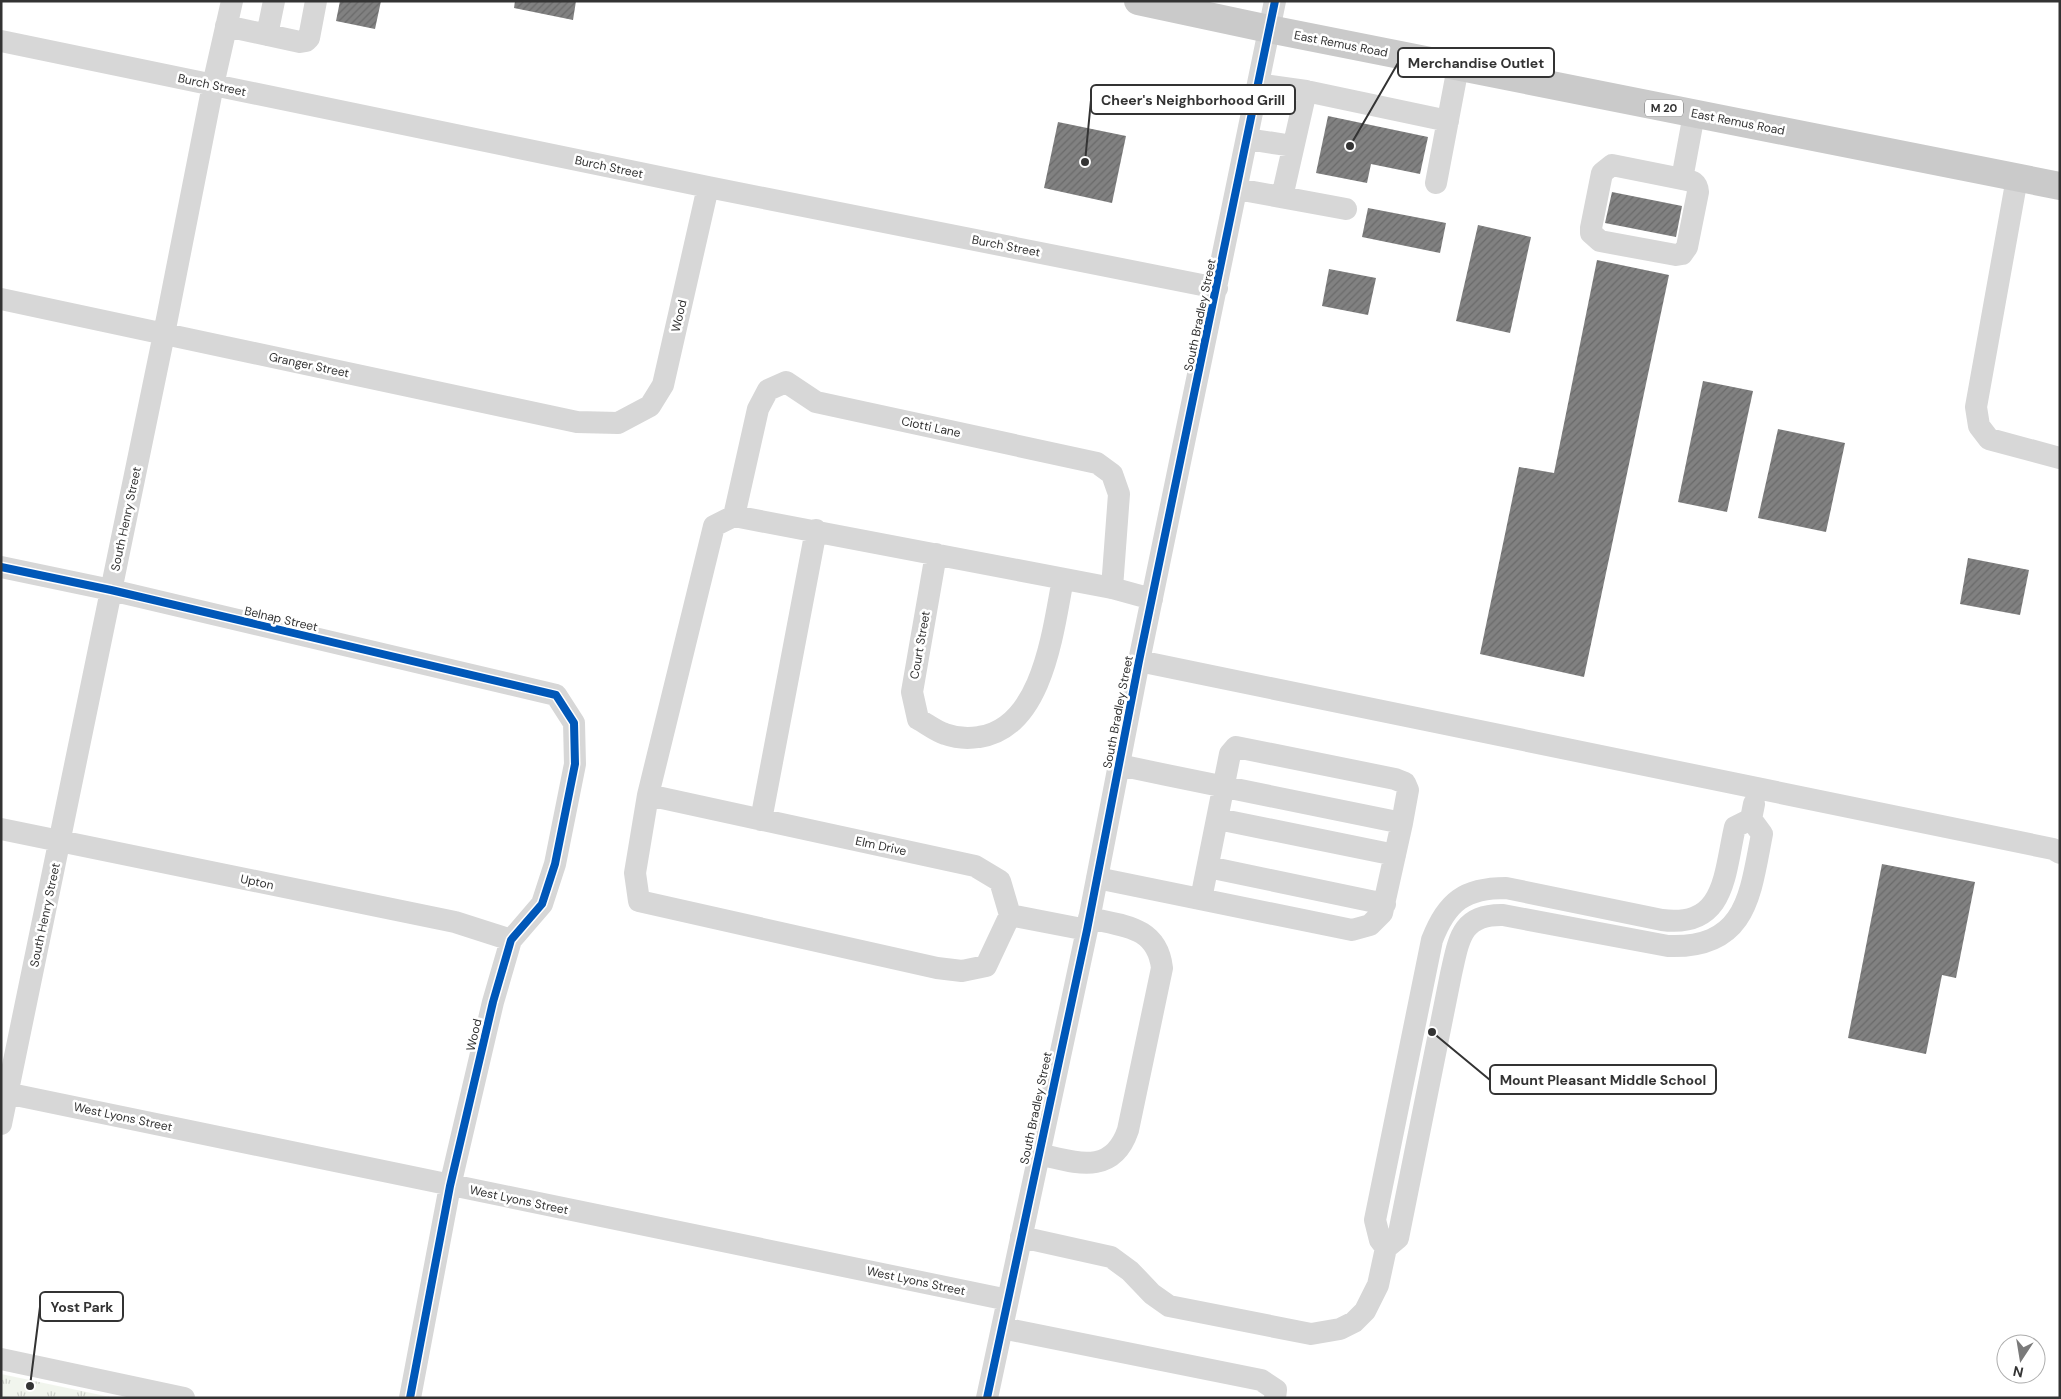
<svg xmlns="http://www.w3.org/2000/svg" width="2061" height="1399" viewBox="0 0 2061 1399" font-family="'DM Sans',sans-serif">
	<defs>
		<pattern id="park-tufts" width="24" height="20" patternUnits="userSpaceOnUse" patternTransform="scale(1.25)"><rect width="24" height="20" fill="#f1f5ed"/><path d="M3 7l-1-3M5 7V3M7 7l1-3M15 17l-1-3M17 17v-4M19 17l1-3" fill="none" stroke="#cfd2cc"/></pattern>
		<pattern id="building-hatch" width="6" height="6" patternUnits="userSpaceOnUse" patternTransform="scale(1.25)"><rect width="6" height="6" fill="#818181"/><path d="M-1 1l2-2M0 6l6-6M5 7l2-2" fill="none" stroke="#6a6a6a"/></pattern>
	</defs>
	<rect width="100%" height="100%" fill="#fff"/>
	<path fill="url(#park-tufts)" d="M1 1374 115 1398H1Z"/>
	<path fill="url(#building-hatch)" d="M340 1H381L375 29 336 21Z
		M515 1H576L573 20 514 8Z
		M1328 116 1428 137 1420 174 1371 164 1367 183 1316 173Z
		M1058 122 1126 136 1112 203 1044 188Z
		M1612 192 1682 206 1676 237 1605 223Z
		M1368 208 1446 223 1440 253 1362 237Z
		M1478 225 1531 237 1510 333 1456 321Z
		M1597 260 1669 275 1584 677 1480 654 1519 467 1554 473Z
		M1329 269 1376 278 1368 315 1322 306Z
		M1703 381 1753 391 1727 512 1678 502Z
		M1778 429 1845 443 1826 532 1758 518Z
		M1968 558 2029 570 2020 615 1960 604Z
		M1882 864 1975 882 1956 978 1942 975 1926 1054 1848 1038Z"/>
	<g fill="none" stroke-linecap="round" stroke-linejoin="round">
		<path stroke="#d7d7d7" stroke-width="22" d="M226 26 300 42 306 41 309 38 316 1
			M267 35 274 1
			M1 41 708 187 1217 288
			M1258 84 1306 91
			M1247 139 1293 146
			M2017 178 1976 407 1979 426 1989 439 2060 458
			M1682 179 1612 165 1602 173 1591 228V233L1600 241 1676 255 1682 254 1687 247 1698 192C1697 181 1691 181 1682 179L1694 114
			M1436 183 1458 67
			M1237 189 1346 209
			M1282 197 1306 91 1448 121
			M1 299 577 422 618 423 650 406 663 385 708 187
			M734 516 758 409 768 390 786 382 816 402 1097 463 1112 474 1119 494 1112 588
			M936 554 912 692 918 719C927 724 936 731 945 734 956 738 967 739 979 737 1043 728 1053 630 1063 579
			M1 567 111 590 556 695 574 723 575 764 555 864 542 904 511 940 493 1002 450 1186 410 1398
			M1139 661 2053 849 2060 853
			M1119 765C1213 785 1307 804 1402 823L1408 790 1405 783 1395 779 1236 747 1230 754 1201 899
			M648 795 975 866 1000 881 1010 915 1087 930
			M1218 819 1395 855
			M761 820 816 530
			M1 829 455 922 511 940
			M1208 867 1385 904
			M1097 878 1352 930 1370 925 1382 913 1402 823
			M1010 915 986 966 962 971 937 968 639 901 635 873 648 795 714 526 734 516 1112 588 1152 599
			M1 1092 1008 1300
			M1 1124 164 334 213 85 232 1
			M1038 1154C1075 1162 1112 1177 1128 1130L1162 968C1157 926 1123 926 1089 918
			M1021 1237 1111 1257 1130 1271 1152 1294 1169 1306 1311 1334 1340 1329 1354 1322 1365 1311 1378 1285 1386 1248 1398 1238 1451 974C1459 939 1461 914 1503 915L1668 946C1747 949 1750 895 1762 834L1751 819
			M1386 1248 1380 1240 1375 1220 1432 940C1447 901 1465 888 1506 888L1662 920C1726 928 1724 874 1735 827L1751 819 1754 804
			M1002 1328 1261 1380 1276 1390 1275 1398
			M1 1359 184 1398
			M987 1398 1087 930 1139 661 1275 1"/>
		<path stroke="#cacaca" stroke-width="28" d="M1138 1 1269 29 2060 186"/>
		<defs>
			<path id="cycleway" d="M1 567 111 590 556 695 574 723 575 764 555 864 542 904 511 940 493 1002 450 1186 410 1398
				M987 1398 1087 930 1139 661 1275 1"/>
		</defs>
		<use href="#cycleway" stroke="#fff" stroke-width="11"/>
		<use href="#cycleway" stroke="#0057b8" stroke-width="8"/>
	</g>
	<g text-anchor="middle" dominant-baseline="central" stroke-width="5" stroke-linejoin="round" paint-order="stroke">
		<rect fill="#fff" stroke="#707070" stroke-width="1" x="1645" y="99.5" width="38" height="17" rx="4"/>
		<g font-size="11" font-weight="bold" fill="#333">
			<text x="1664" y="108">M 20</text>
		</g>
		<g font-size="12" fill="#333" stroke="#fff">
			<text transform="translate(1341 44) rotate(11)">East Remus Road</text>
			<text transform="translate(212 85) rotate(12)">Burch Street</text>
			<text transform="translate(1738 122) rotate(11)">East Remus Road</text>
			<text transform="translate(609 167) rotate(12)">Burch Street</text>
			<text transform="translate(1006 246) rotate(11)">Burch Street</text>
			<text transform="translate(1200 315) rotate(-78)">South Bradley Street</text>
			<text transform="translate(679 316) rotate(-77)">Wood</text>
			<text transform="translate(309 365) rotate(12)">Granger Street</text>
			<text transform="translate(931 427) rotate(12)">Ciotti Lane</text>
			<text transform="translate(126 519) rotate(-78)">South Henry Street</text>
			<text transform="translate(281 619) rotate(13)">Belnap Street</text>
			<text transform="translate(920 645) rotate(-80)">Court Street</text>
			<text transform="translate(1118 712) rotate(-79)">South Bradley Street</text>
			<text transform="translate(881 846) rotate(12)">Elm Drive</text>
			<text transform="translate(257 882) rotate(12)">Upton</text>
			<text transform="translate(45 915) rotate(-78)">South Henry Street</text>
			<text transform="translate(474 1035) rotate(-77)">Wood</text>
			<text transform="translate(1036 1108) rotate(-78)">South Bradley Street</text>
			<text transform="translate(123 1117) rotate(12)">West Lyons Street</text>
			<text transform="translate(519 1200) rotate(12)">West Lyons Street</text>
			<text transform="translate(916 1281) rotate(12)">West Lyons Street</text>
		</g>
	</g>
	<path fill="none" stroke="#333" stroke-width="2" d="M1350 146L1398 63M1085 162L1091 100M1432 1032L1490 1080M30 1386L40 1307"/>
	<g fill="#333" stroke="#fff" stroke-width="2">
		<circle cx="1350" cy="146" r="5"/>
		<circle cx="1085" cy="162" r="5"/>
		<circle cx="1432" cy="1032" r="5"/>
		<circle cx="30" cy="1386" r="5"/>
	</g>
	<g fill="#fff" stroke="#333" stroke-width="2">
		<rect x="1398" y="48" width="156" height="29" rx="5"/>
		<rect x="1091" y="85" width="204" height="29" rx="5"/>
		<rect x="1490" y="1065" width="226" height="29" rx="5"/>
		<rect x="40" y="1292" width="83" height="29" rx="5"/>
	</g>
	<g font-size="14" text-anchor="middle" font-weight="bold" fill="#333">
		<text x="1476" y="68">Merchandise Outlet</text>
		<text x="1193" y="105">Cheer's Neighborhood Grill</text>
		<text x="1603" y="1085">Mount Pleasant Middle School</text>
		<text x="82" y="1312">Yost Park</text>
	</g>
	<rect width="2061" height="1399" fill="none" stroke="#333333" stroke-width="5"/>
	<g transform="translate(2021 1359) rotate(192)"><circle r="24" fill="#ffffff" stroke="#adadad"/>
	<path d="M0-4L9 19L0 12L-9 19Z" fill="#7a7a7a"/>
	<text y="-8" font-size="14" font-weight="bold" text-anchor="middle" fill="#333333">N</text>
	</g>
</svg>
